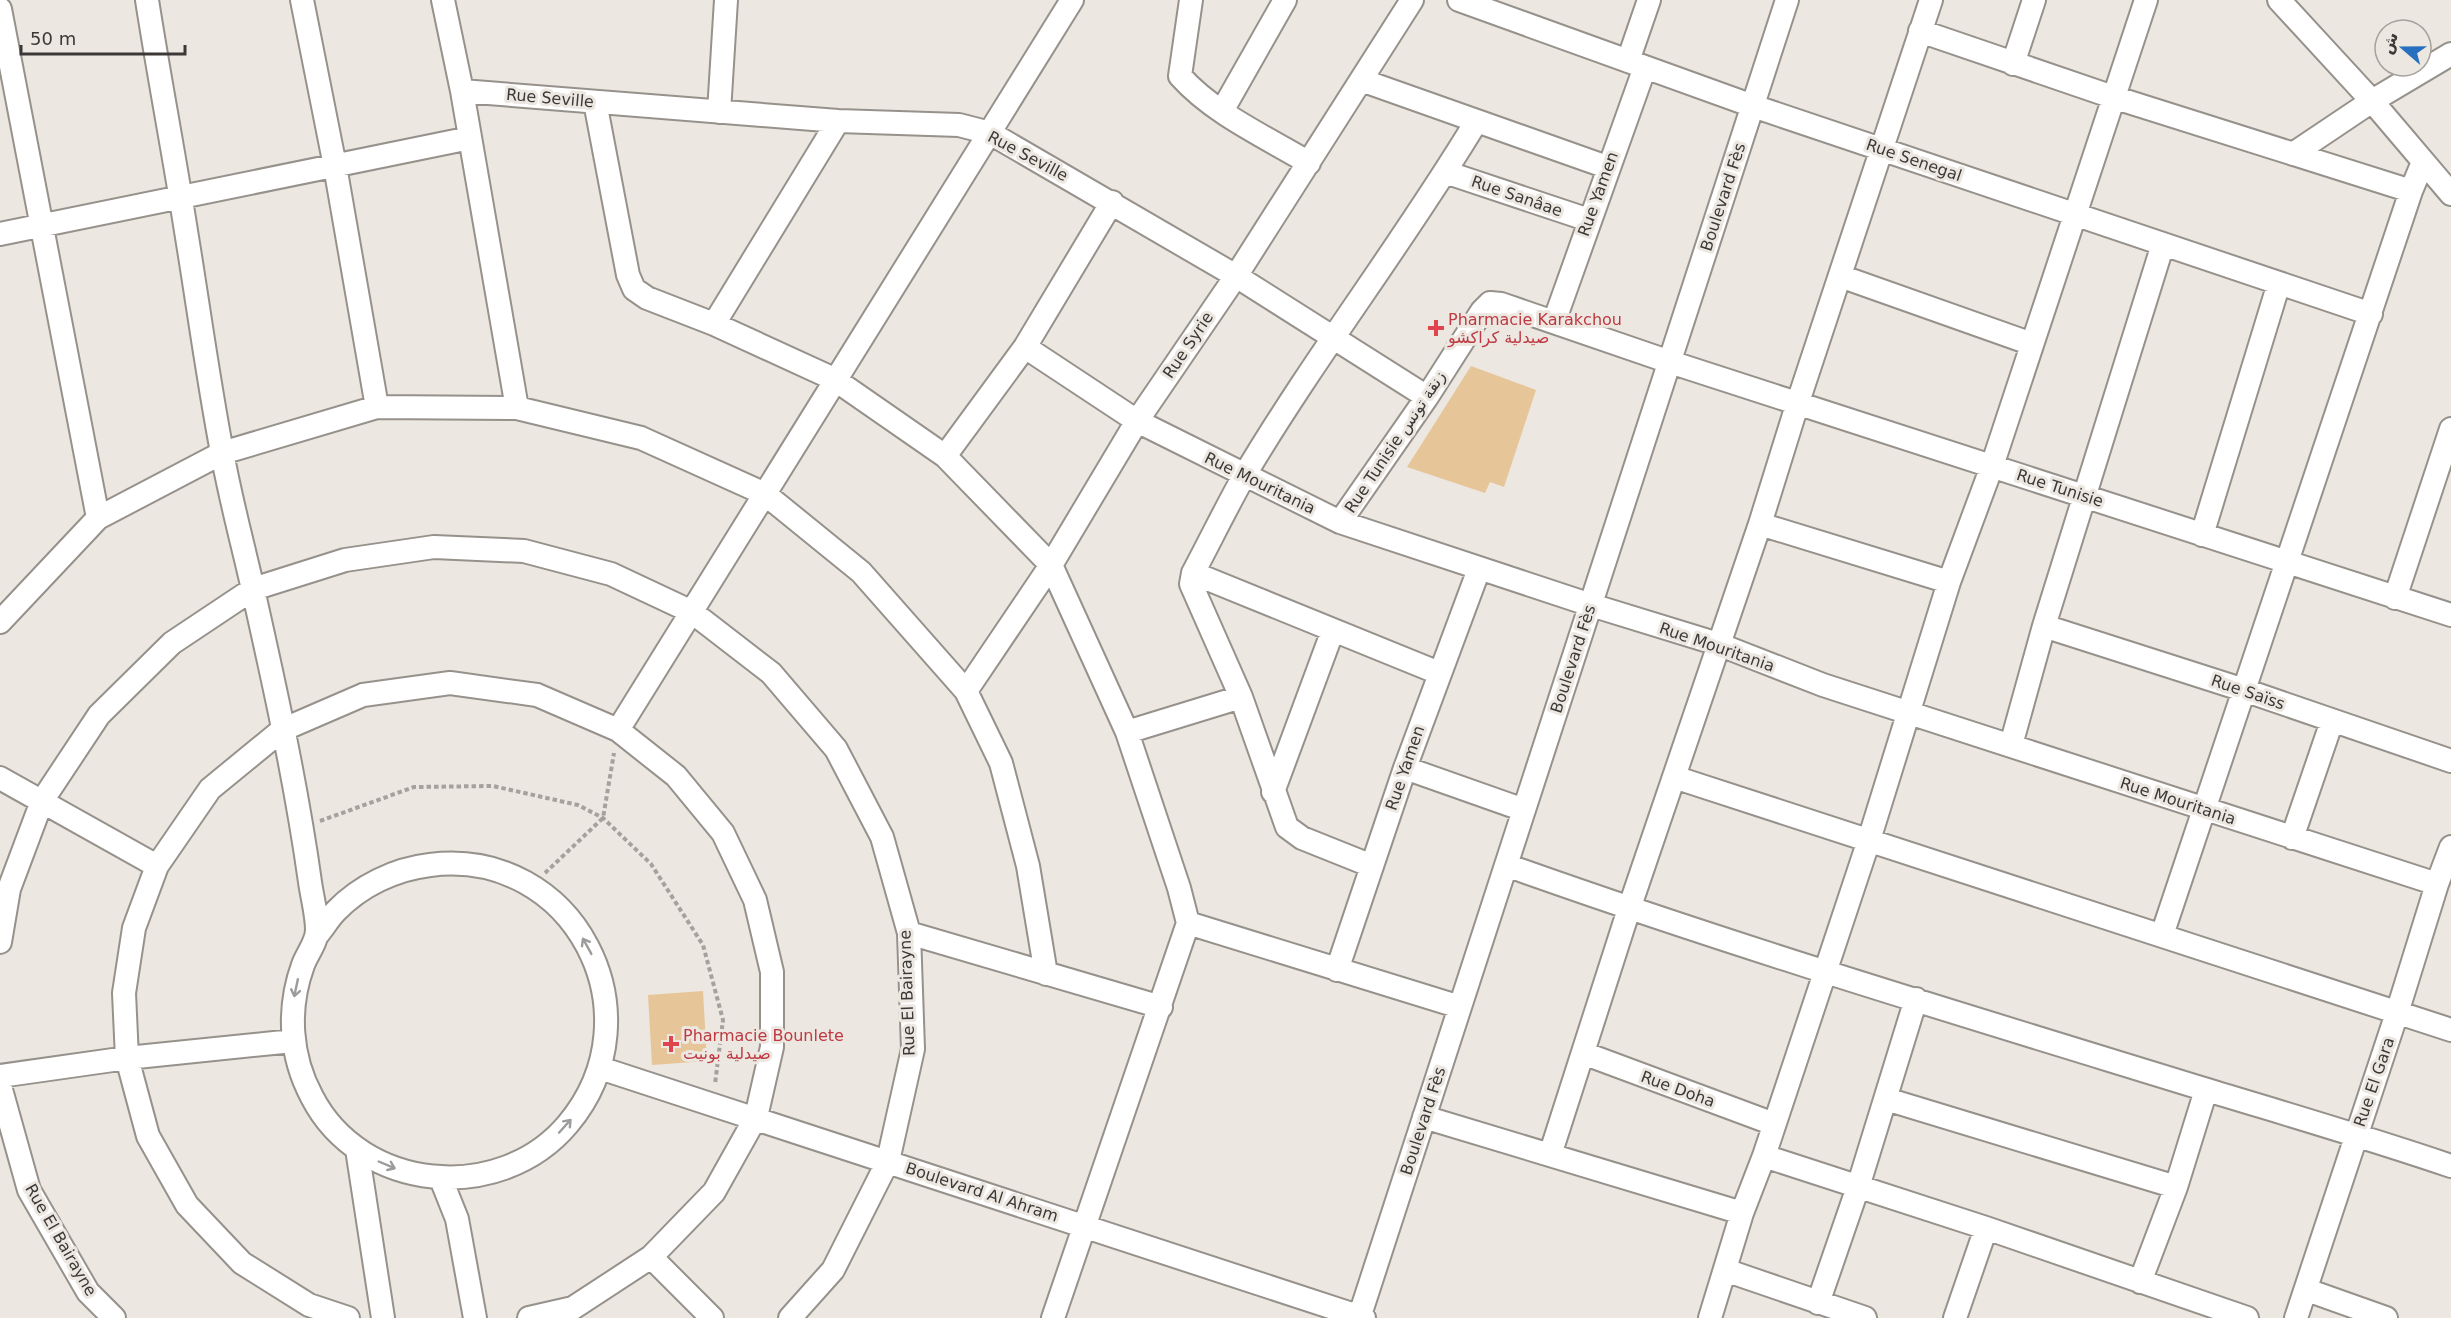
<svg xmlns="http://www.w3.org/2000/svg" width="2451" height="1318" viewBox="0 0 2451 1318" font-family="'DejaVu Sans','Noto Naskh Arabic',sans-serif">
	<rect width="100%" height="100%" fill="#ece7e0"/>
	<path fill="#e6c699" d="M1471 366 1536 390 1504 487 1490 482 1485 493 1407 467Z
		M703 991 707 1061 652 1065 648 995Z"/>
	<g fill="none" stroke-linecap="round" stroke-linejoin="round">
		<defs>
			<path id="minor" d="M147 0C159 77 174 154 186 231 198 304 208 379 222 452 230 497 242 541 252 585 274 683 296 782 310 882 312 897 317 914 317 930 317 942 307 954 303 965 287 1009 290 1056 312 1097 361 1192 500 1205 568 1124 660 1014 574 847 430 865 395 869 360 886 336 911 329 918 324 927 318 934
				M302 0 335 166 377 407
				M443 0 462 91 517 408
				M1191 0 1180 76C1214 114 1266 137 1309 163
				M1459 0 1753 106 2371 314
				M2279 0 2372 101 2451 194
				M0 9 98 518
				M1920 31 2113 97 2411 191
				M1628 61 1649 0
				M2013 64 2034 0
				M1361 80 1607 167
				M462 91 838 121 959 125 990 133 1236 276 1427 397
				M595 102 628 275 634 289 647 298 714 324 834 379 945 456 1051 565 1127 732 1179 888 1188 923 1053 1318
				M1222 111 1285 0
				M719 112 726 0
				M2293 154 2372 101 2451 54
				M1445 172 1589 220
				M0 234 470 138
				M1840 276 2032 344
				M1554 322 1645 67
				M714 324 838 121
				M1025 347 1137 421 1340 522 1591 605 1718 644 1823 685 2437 884
				M945 456 1025 347 1112 202
				M1340 522 1427 397 1482 311 1490 303 1501 304 1670 362 2451 615
				M1760 524 1949 582
				M2202 535 2279 283
				M1193 573 1439 673
				M2395 598 2451 429
				M0 622 98 518 222 453 377 407 517 408 641 438 765 494 861 572 966 691 1001 763 1028 866 1046 974
				M2044 626 2244 690 2451 761
				M966 691 1051 565 1137 421 1236 276 1412 0
				M618 730 1072 0
				M1127 732 1241 697
				M2011 745 2044 626 2163 244
				M1405 768 1524 810
				M1674 777 2451 1030
				M0 778 157 866
				M1273 792 1333 630
				M2292 838 2332 721
				M1506 865C1736 947 1970 1017 2204 1089 2286 1114 2369 1138 2451 1166
				M1372 866 1302 838 1287 827 1241 697 1191 584 1193 573C1210 541 1226 508 1244 476 1316 355 1403 243 1476 122
				M1188 923 1460 1007
				M909 933 1161 1007
				M2162 935 2411 191 2423 162
				M0 942 9 889 42 801 99 715 172 643 253 589 345 560 434 547 524 551 611 574 692 612 771 673 836 749 882 837 909 933 913 1049 888 1161 833 1270 790 1318
				M1337 970 1405 768 1479 569
				M1583 1053 1774 1124
				M600 1068 1364 1318
				M0 1076 127 1058 293 1041
				M0 1086 29 1190 88 1292 114 1318
				M1886 1099 2176 1187
				M1424 1117 1742 1213
				M357 1149 383 1318
				M1550 1155 1629 909 1760 524 1798 402 1931 0
				M1764 1156 1986 1228 2247 1318
				M441 1179 457 1219 475 1318
				M651 1257 712 1318
				M1725 1270 1865 1318
				M2140 1282 2176 1187 2206 1090
				M2307 1290 2386 1318
				M1818 1303 1858 1187 1916 999
				M348 1318 309 1305 242 1263 187 1205 148 1136 127 1058 124 993 134 928 157 866 210 789 282 730 363 695 450 683 537 695 618 730 676 776 723 833 755 900 772 972V1047L756 1117 714 1192 651 1257 573 1308 529 1318
				M1359 1318 1787 0
				M1710 1318 1742 1213 1764 1156 1869 840 1949 582 1992 466 2146 0
				M1955 1318 1986 1228
				M2296 1318 2397 1013 2437 884 2451 847"/>
		</defs>
		<use href="#minor" stroke="#96918b" stroke-width="26"/>
		<path stroke="#a5a19c" stroke-width="4" stroke-dasharray="4.5 3" stroke-linecap="butt" d="M320 821 414 787 493 786 578 805 603 818 651 864 703 945 723 1020 715 1084
			M545 873 603 818 614 753"/>
		<use href="#minor" stroke="#fff" stroke-width="22"/>
	</g>
	<defs><path id="oneway-shaft" d="M-6 0H5M1.5-3L5.5 0L1.5 3" fill="none" stroke-width="1.6" stroke-linecap="round" stroke-linejoin="round" transform="scale(1.5)"/></defs>
	<g stroke="#9d9c9b">
		<use href="#oneway-shaft" transform="translate(587 946) rotate(-119)"/>
		<use href="#oneway-shaft" transform="translate(296 988) rotate(102)"/>
		<use href="#oneway-shaft" transform="translate(565 1126) rotate(-48)"/>
		<use href="#oneway-shaft" transform="translate(387 1165) rotate(23)"/>
	</g>
	<g fill="#e0444e" stroke="#ece7e0" stroke-width="2">
		<path d="M1433 319h6v6h6v6h-6v6h-6v-6h-6v-6h6z"/>
		<path d="M668 1035h6v6h6v6h-6v6h-6v-6h-6v-6h6z"/>
	</g>
	<g text-anchor="middle" dominant-baseline="central" stroke-width="6" stroke-linejoin="round" paint-order="stroke">
		<g font-size="16" fill="#3b3937" stroke="#ece7e0">
			<text transform="translate(550 98) rotate(5)">Rue Seville</text>
			<text transform="translate(1028 156) rotate(28)">Rue Seville</text>
			<text transform="translate(1914 160) rotate(19)">Rue Senegal</text>
			<text transform="translate(1598 194) rotate(-70)">Rue Yamen</text>
			<text transform="translate(1517 196) rotate(19)">Rue Sanâae</text>
			<text transform="translate(1723 197) rotate(-72)">Boulevard Fès</text>
			<text transform="translate(1188 345) rotate(-56)">Rue Syrie</text>
			<text transform="translate(1395 442) rotate(-56)">Rue Tunisie زنقة تونس</text>
			<text transform="translate(1260 483) rotate(26)">Rue Mouritania</text>
			<text transform="translate(2060 488) rotate(18)">Rue Tunisie</text>
			<text transform="translate(1717 647) rotate(19)">Rue Mouritania</text>
			<text transform="translate(1573 659) rotate(-72)">Boulevard Fès</text>
			<text transform="translate(2248 692) rotate(19)">Rue Saïss</text>
			<text transform="translate(1405 768) rotate(-71)">Rue Yamen</text>
			<text transform="translate(2178 801) rotate(18)">Rue Mouritania</text>
			<text transform="translate(907 993) rotate(-92)">Rue El Bairayne</text>
			<text transform="translate(2374 1082) rotate(-71)">Rue El Gara</text>
			<text transform="translate(1678 1089) rotate(20)">Rue Doha</text>
			<text transform="translate(1423 1121) rotate(-72)">Boulevard Fès</text>
			<text transform="translate(982 1192) rotate(18)">Boulevard Al Ahram</text>
			<text transform="translate(61 1240) rotate(60)">Rue El Bairayne</text>
		</g>
		<g font-size="16" fill="#be3a42" stroke="#ece7e0" text-anchor="start">
			<text x="1448" y="319">Pharmacie Karakchou<tspan x="1448" dy="18">صيدلية كراكشو</tspan></text>
			<text x="683" y="1035">Pharmacie Bounlete<tspan x="683" dy="18">صيدلية بونيت</tspan></text>
		</g>
	</g>
	<g transform="translate(2403 48) rotate(290)"><circle r="28" fill="#ece7e0" stroke="#a5a19c" stroke-width="1.5"/>
	<path d="M0-4.5L10 22L0 15L-10 22Z" fill="#2770c0"/>
	<text y="-9" font-size="16" font-weight="bold" text-anchor="middle" fill="#3b3937">ش</text>
	</g>
	<path d="M21 45v9h164v-9" fill="none" stroke="#3b3937" stroke-width="3"/>
	<text x="30" y="45" font-size="18" fill="#3b3937" stroke="#ece7e0" stroke-width="4.5" paint-order="stroke">50 m</text>
</svg>
